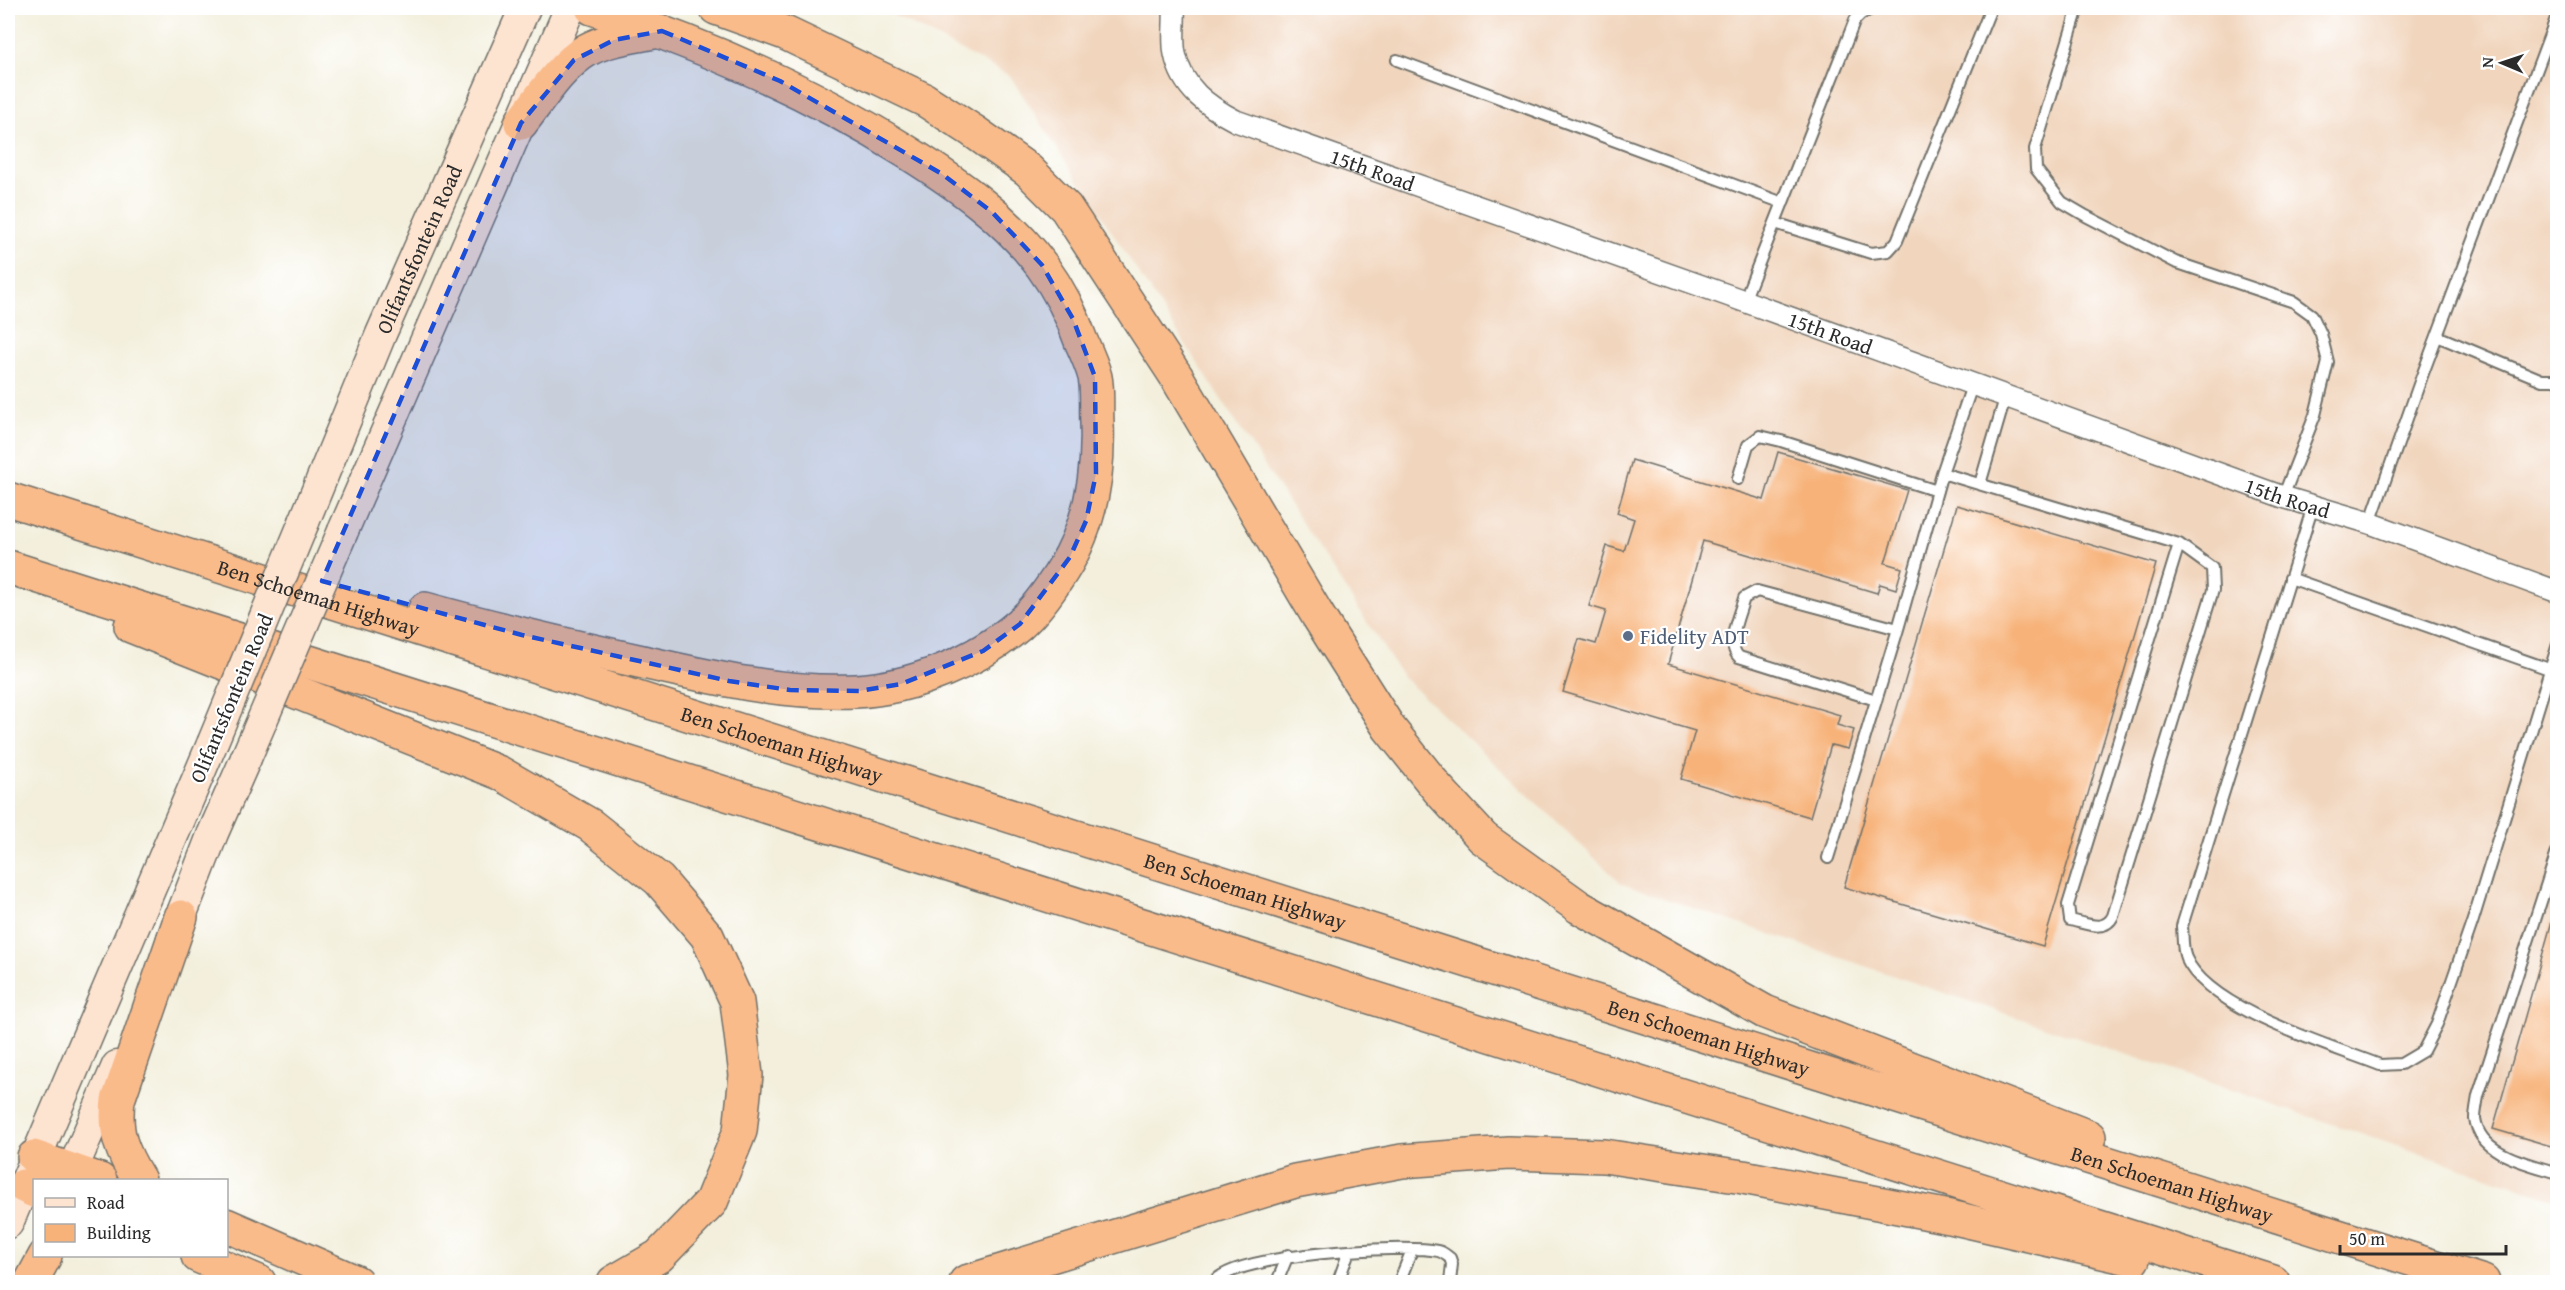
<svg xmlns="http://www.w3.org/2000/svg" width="2565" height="1290" viewBox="0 0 2565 1290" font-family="'Gentium Book Plus',serif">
	<rect width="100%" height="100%" fill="#fff"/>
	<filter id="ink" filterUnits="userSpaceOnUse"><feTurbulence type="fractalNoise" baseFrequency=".0167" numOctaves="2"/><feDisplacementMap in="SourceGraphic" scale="12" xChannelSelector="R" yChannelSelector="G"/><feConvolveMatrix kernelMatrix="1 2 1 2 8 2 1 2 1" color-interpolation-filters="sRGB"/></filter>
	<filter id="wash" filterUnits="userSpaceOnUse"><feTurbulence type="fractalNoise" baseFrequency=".008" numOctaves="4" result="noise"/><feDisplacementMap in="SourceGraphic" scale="24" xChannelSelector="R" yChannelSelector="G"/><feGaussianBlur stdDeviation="1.35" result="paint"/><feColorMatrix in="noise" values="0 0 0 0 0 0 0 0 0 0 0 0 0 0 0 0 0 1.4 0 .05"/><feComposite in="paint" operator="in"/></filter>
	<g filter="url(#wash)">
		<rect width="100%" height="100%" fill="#f3efdc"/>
		<path fill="#f1d5bd" d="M880 8H2557V1200L1622 884 1402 676 1010 76Z"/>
		<g id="blocks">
			<path fill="#f7b279" d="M1778 452 1907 490 1885 563 1902 568 1896 589 1880 584 1877 593 1703 541 1668 664 1840 715 1837 725 1854 730 1848 749 1831 745 1810 817 1681 779 1695 731 1563 692 1579 639 1596 644 1606 611 1589 606 1607 546 1624 551 1634 519 1617 513 1632 460 1764 500Z
				M1957 505 2156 564 2043 946 1844 887Z
				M2552 921 2558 922V1148L2493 1129Z"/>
		</g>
	</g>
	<g filter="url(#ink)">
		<use href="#blocks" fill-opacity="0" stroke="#717069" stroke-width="1.5"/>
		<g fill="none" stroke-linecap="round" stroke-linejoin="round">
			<defs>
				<path id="service" d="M2078 8 2035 149 2036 169 2062 202 2086 216 2175 262 2294 302 2312 315 2321 334 2328 362 2315 415 2283 497
					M1397 60 1783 203
					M1775 223 1871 253 1888 251 1897 241 1991 8
					M1744 301 1855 20 1861 14 1873 8
					M2437 336 2542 380H2558
					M1942 473 2179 544 2212 568 2213 590 2113 916C2105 933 2085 923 2070 920L2068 905 2179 544
					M1738 479 1748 445 1760 436 1781 441 1937 491
					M1980 484 2006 395
					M2313 506 2182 926C2183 936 2182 949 2186 958 2208 1009 2329 1045 2380 1065L2401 1064 2423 1051 2437 1024 2473 920 2558 644
					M2370 523 2422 376 2558 13
					M2290 578 2549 669
					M1876 700 1739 657C1725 644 1739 616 1744 598L1757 591 1898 629
					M2558 849 2478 1096C2477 1103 2475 1112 2475 1119 2479 1155 2530 1164 2558 1173
					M1828 858 1898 629 1942 473 1973 383
					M1214 1282C1236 1254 1402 1244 1438 1251 1443 1252 1446 1255 1450 1258L1452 1264 1450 1282
					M1277 1282 1288 1255
					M1338 1282 1349 1251
					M1399 1282 1412 1250"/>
				<g id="minor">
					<path id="s1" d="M1174 8C1175 22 1172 40 1175 54 1182 88 1207 106 1236 121L1744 301 2283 497 2370 523 2558 592"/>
				</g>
				<g id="secondary">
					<path id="s2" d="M304 522 381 334 525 8"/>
					<path d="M343 531 570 8"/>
					<path d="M172 939 213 833 246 758"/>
					<path d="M68 1180 117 1066"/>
					<path d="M8 1223 212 744"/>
				</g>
				<g id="motorway">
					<path d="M716 8 785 33 925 100 973 131 1028 170 1066 208 1176 376 1318 616 1389 728 1438 789 1483 838 1579 907 1765 1012 2089 1137"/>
					<path d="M521 123C540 99 560 66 587 50 608 38 637 36 660 31"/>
					<path id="s3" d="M8 499 2483 1282"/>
					<path d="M8 567 2273 1282"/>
					<path d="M425 609C497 629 570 646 643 662 713 678 783 694 856 691 912 688 976 662 1019 625 1036 610 1050 590 1062 571 1090 527 1099 475 1097 423 1096 408 1098 391 1095 377 1092 365 1086 352 1081 341 1072 315 1058 288 1042 266 1007 218 956 183 907 152 808 90 702 44 592 8"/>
					<path d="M131 626 500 773 590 825 659 880 707 936 737 1002 746 1075 740 1131 711 1202 659 1256 614 1282"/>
					<path d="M34 1157 100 1180"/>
					<path d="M139 1180C122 1152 114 1134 118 1100L181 917"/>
					<path d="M23 1186 34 1191"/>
					<path d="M226 1225 356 1282"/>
					<path d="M198 1256 259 1282"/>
					<path d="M31 1282 45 1256"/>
					<path d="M966 1282 1295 1181 1402 1161 1508 1153 1604 1156 1743 1177 1950 1217 2133 1259"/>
				</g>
			</defs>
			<use href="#service" stroke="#717069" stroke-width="14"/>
			<use href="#minor" stroke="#717069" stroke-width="24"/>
			<use href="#secondary" stroke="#717069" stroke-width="33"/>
			<use href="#motorway" stroke="#717069" stroke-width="36"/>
			<use href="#service" stroke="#fff" stroke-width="10"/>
			<use href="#minor" stroke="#fff" stroke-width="21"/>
			<use href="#secondary" stroke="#fde4d1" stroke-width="30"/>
			<use href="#motorway" stroke="#fabb8b" stroke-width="33"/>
			<defs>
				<path id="secondary-bridge" d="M212 744 304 522
					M246 758 343 531"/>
			</defs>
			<use href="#secondary-bridge" stroke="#717069" stroke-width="33" stroke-linecap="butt"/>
			<use href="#secondary-bridge" stroke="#fde4d1" stroke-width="30"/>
		</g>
	</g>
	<path fill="#1d4ed8" fill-opacity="0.2" stroke="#1d4ed8" stroke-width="4.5" stroke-dasharray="12 8" stroke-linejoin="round" d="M662 31 780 81 942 174 992 212 1042 265 1073 319 1095 377 1096 474 1086 521 1070 557 1020 624 983 651 901 684 859 691 790 690 729 681 522 635 322 581 521 123 574 60 614 40Z"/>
	<circle fill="#5c6f8a" stroke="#fff" stroke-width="2" cx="1628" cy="636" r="6"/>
	<g text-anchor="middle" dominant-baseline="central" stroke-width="4.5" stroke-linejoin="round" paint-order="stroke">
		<g font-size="21" fill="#2b2b2b" stroke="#fff">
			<text stroke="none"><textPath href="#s1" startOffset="285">15th Road</textPath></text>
			<text stroke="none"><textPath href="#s2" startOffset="296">Olifantsfontein Road</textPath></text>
			<text stroke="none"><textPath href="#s1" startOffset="771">15th Road</textPath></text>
			<text stroke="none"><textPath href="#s1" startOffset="1257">15th Road</textPath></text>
			<text stroke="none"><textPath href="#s3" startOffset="326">Ben Schoeman Highway</textPath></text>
			<text transform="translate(231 698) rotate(-67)">Olifantsfontein Road</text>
			<text stroke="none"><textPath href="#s3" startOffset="812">Ben Schoeman Highway</textPath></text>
			<text stroke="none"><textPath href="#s3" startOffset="1298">Ben Schoeman Highway</textPath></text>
			<text stroke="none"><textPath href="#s3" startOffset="1784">Ben Schoeman Highway</textPath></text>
			<text stroke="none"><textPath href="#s3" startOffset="2270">Ben Schoeman Highway</textPath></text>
		</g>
		<g font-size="21" fill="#4e5e75" stroke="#fff" text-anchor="start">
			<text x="1640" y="636">Fidelity ADT</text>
		</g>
	</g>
	<rect width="2565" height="1290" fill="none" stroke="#fff" stroke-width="30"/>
	<rect x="33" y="1179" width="195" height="78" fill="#ffffff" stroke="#aaaaaa" stroke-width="1.5"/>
	<rect x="45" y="1198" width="30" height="9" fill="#fde4d1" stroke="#aaaaaa" stroke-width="1.5"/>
	<text x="87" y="1209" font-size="18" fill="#2b2b2b">Road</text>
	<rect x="45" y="1224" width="30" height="18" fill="#f7b279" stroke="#aaaaaa" stroke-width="1.5"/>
	<text x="87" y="1239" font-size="18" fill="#2b2b2b">Building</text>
	<g transform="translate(2502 63) rotate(272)" stroke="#ffffff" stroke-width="4.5" paint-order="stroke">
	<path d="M0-4.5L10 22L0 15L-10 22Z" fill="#2b2b2b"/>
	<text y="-9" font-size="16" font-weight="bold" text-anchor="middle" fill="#2b2b2b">N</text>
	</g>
	<path d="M2340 1245v9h166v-9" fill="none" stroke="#2b2b2b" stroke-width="3"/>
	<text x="2349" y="1245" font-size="18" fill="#2b2b2b" stroke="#ffffff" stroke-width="4.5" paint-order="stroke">50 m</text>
</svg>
